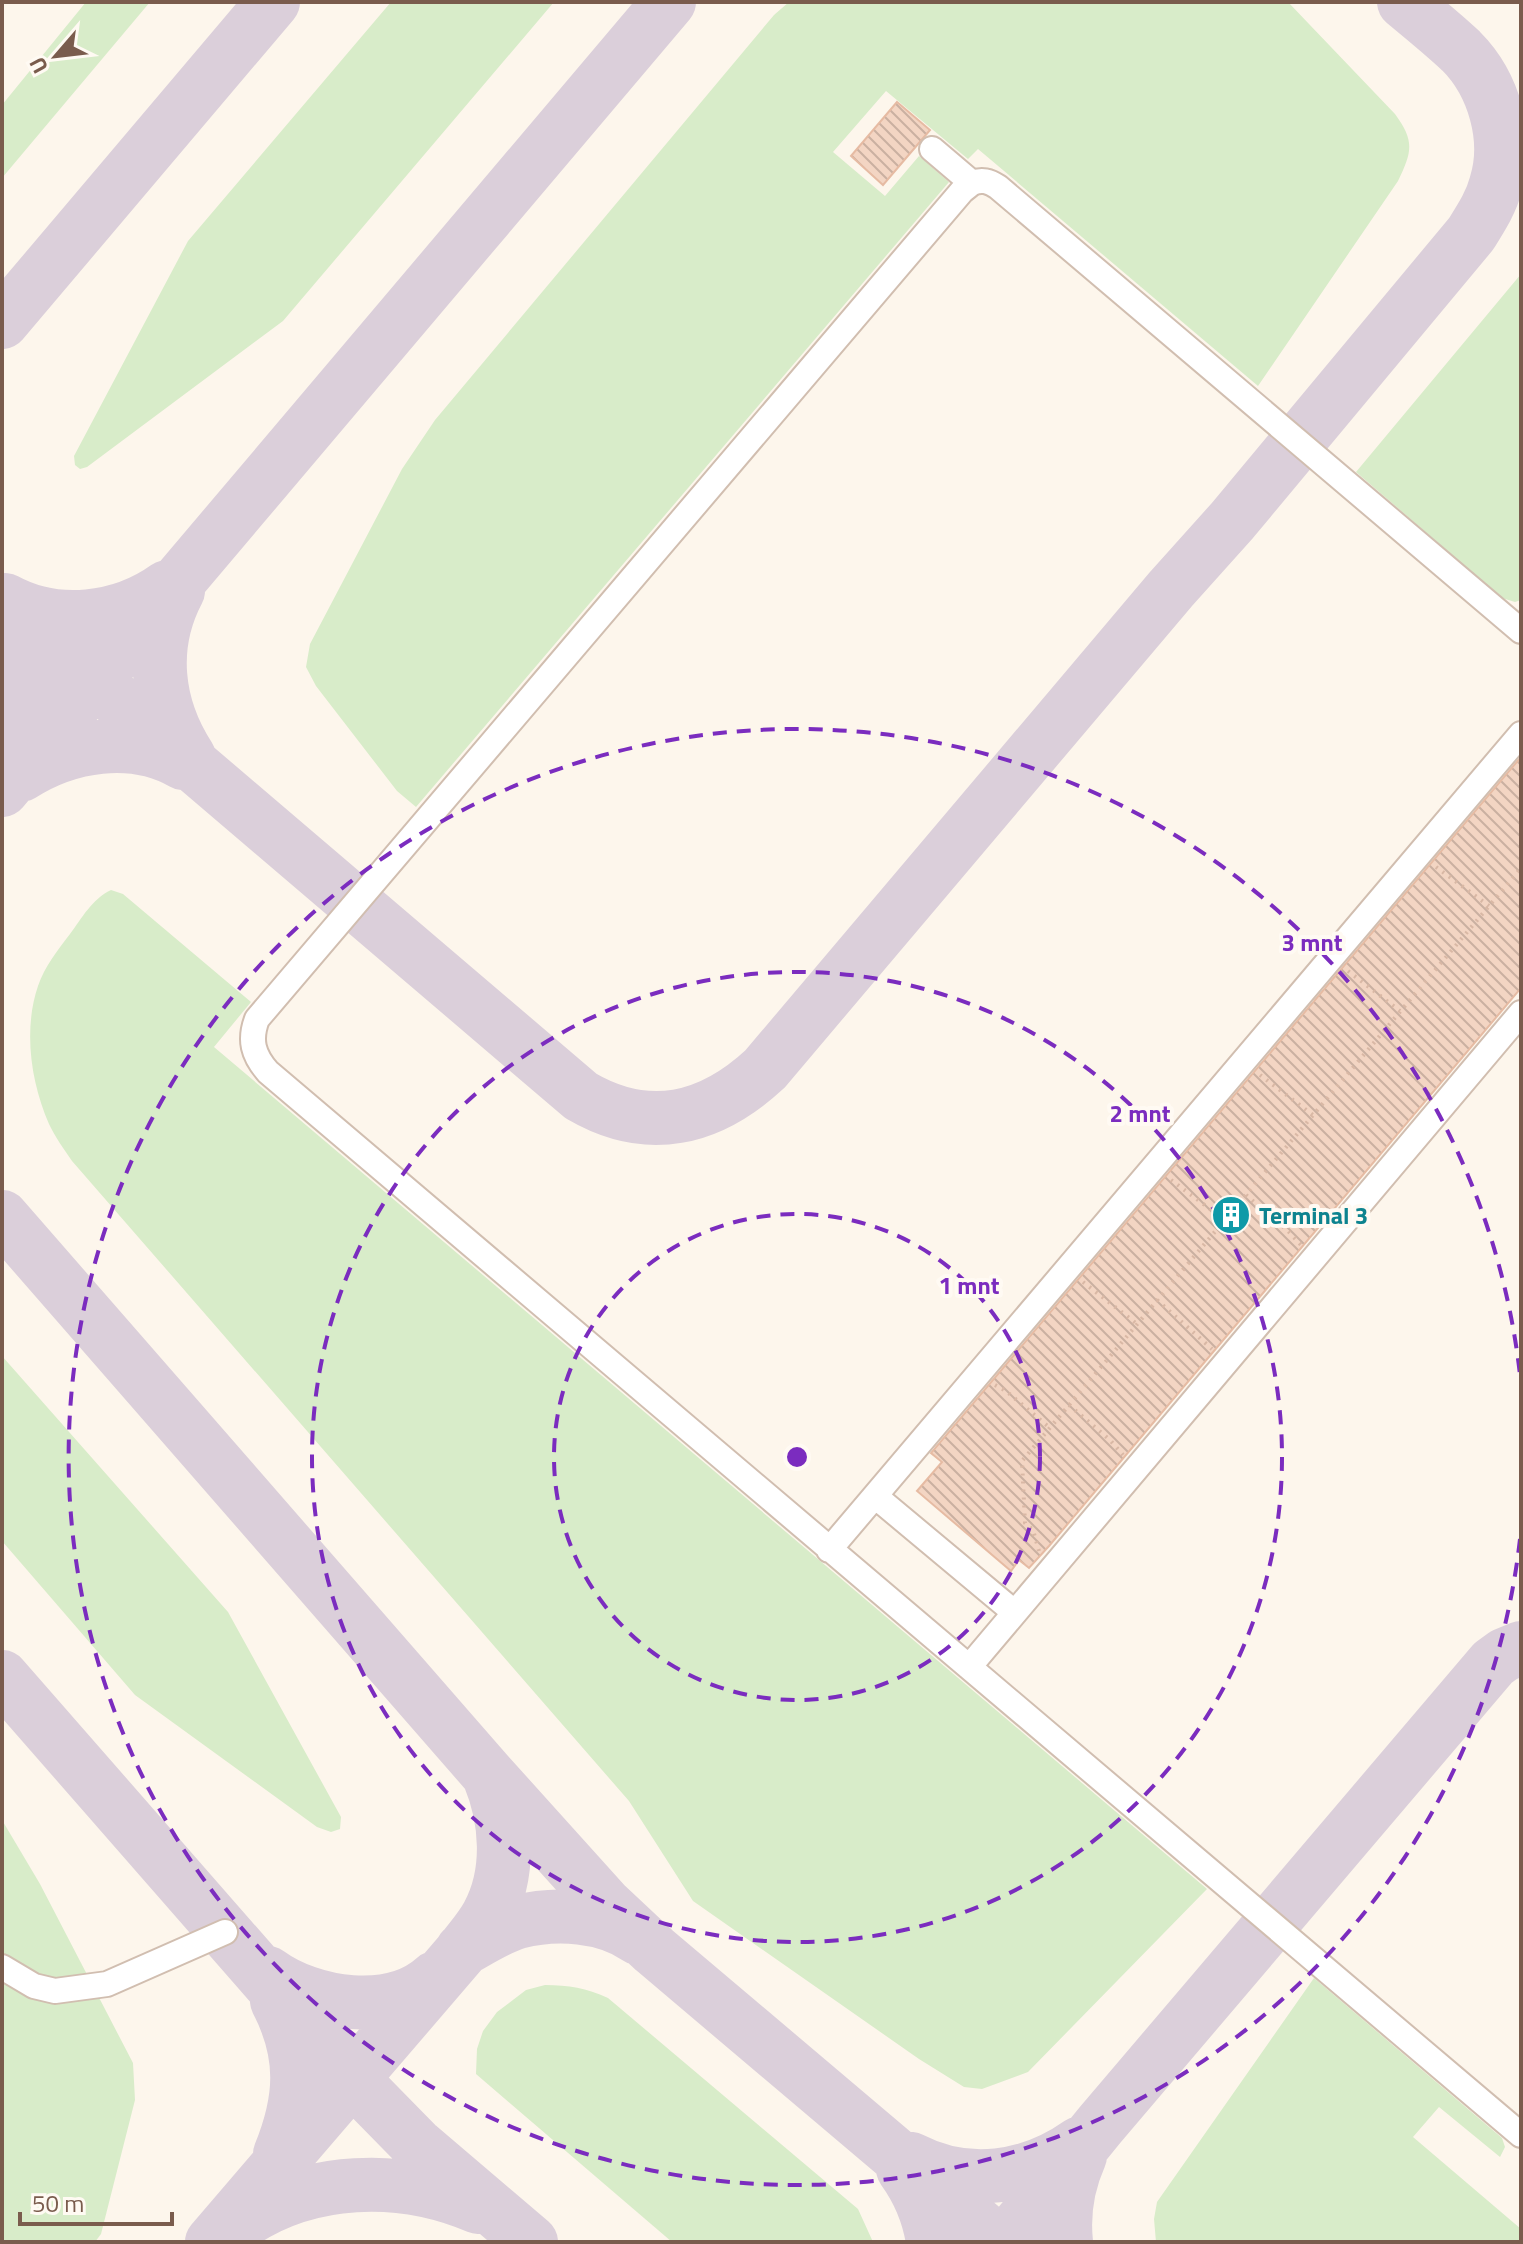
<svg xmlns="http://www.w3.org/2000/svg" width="1523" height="2244" viewBox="0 0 1523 2244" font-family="'Titillium Web',sans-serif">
	<defs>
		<pattern id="building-back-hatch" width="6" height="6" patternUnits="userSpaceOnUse" patternTransform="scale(2)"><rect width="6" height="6" fill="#f3d5c3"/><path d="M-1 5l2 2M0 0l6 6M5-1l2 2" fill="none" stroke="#cab0a1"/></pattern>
	</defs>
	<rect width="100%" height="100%" fill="#fdf6ec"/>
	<path fill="#d8ecc9" d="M86 2H150L2 178V105Z
		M391 2H554L283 321 87 467 80 469 75 465 74 456 188 241Z
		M789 2H1288L1395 114C1415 141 1412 152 1398 181L1258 386 978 149 968 159 886 91 833 152 885 196 919 156 949 182 416 807 397 791 316 686 306 667 310 644 402 469 435 420 774 15Z
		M1521 274V600L1515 602 1502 598 1356 472Z
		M111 890 123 894 251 1002 214 1047 1207 1889 1028 2072 982 2089 964 2087 919 2059 693 1901 629 1801 72 1161C64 1149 55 1137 49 1124 31 1083 23 1030 38 986 45 966 57 951 70 934 82 918 92 899 111 890Z
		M2 1356 228 1612 341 1817 340 1829 331 1832 317 1827 135 1695 2 1541Z
		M2 1820 40 1884 133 2063 135 2100 101 2234 95 2242H2Z
		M1314 1978 1502 2138 1505 2147 1500 2157 1439 2107 1413 2137 1521 2229V2242H1156L1154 2219 1157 2202Z
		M545 1985C569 1985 586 1988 608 1998L858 2209 873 2242H672L476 2074 477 2049 483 2031 497 2012 526 1990Z"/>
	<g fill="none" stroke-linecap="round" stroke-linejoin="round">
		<path stroke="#dbcfda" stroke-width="54" d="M2 322 273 2
			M178 591C149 646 156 706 189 757
			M5 600C56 628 121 620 167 587
			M2 602 581 1096C648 1135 710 1120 765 1069L1171 589 1232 521 1471 234C1481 218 1491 203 1496 184 1510 139 1494 84 1461 51 1443 34 1423 18 1404 2
			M2 611C36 656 39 718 14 769
			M21 775C68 745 132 734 183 763
			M2 790 669 2
			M2 1217 487 1773 606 1905 654 1950 999 2242
			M2 1677 365 2092 416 2144 531 2242
			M462 1950C480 1940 498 1928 518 1922 556 1912 605 1915 638 1938
			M268 1973C312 2005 392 2017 435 1978
			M277 2001C305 2055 302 2100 280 2154
			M911 2159C967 2188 1029 2179 1080 2143
			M903 2169C919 2191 929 2215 933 2242
			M238 2225C308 2176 401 2174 478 2207
			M212 2242 462 1951C471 1939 481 1928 488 1915 511 1873 507 1819 489 1776
			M1005 2242 1100 2125 1493 1663 1504 1655 1521 1648
			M1066 2242C1063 2213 1068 2183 1080 2156"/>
	</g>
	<path fill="url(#building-back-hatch)" stroke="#e6bba3" stroke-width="2" d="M897 102 930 130 883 185 851 156Z
		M1521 757V988L1049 1546 1029 1568 1019 1560 1011 1571 917 1491 942 1462 931 1453Z"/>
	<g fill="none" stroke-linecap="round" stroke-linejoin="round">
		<defs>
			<path id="minor" d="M932 149 972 183C982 179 989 181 998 187L1521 631
				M1521 1013 969 1667 1521 2135
				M875 1496 1014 1612
				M829 1550 1521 734
				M969 1667 268 1072C253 1055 249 1040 257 1019L962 191 972 183
				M2 1967 34 1986 55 1991 107 1984 225 1932"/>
		</defs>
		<use href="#minor" stroke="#d1beb0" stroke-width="28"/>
		<path stroke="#d9b8a5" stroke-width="4" stroke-dasharray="2 6" stroke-linecap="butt" d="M1436 867 1489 906
			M1348 971 1400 1011
			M1260 1075 1313 1115
			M1171 1180 1225 1220
			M1246 1195 1288 1231 1301 1245
			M1083 1282 1137 1324
			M1157 1300 1212 1349
			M995 1385 1006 1391 1050 1428
			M1069 1405 1110 1440 1123 1455
			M1039 1551 1033 1530 1025 1523 1022 1461 1521 868"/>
		<use href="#minor" stroke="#fff" stroke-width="24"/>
	</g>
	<g fill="none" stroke="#7b2cbf" stroke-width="4" stroke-dasharray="14 10">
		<circle cx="797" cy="1457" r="243"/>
		<circle cx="797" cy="1457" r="485"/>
		<path d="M1520 1539A728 728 0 1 1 1520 1375"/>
	</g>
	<defs>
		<symbol id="building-disc" viewBox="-11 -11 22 22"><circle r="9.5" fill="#0f9aa8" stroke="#fffaf3"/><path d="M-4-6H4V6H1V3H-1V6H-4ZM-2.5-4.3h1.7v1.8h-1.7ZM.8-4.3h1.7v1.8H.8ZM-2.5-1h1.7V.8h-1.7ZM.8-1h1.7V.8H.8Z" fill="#fff"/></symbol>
	</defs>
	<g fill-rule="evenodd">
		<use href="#building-disc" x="1209" y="1193" width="44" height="44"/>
	</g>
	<g text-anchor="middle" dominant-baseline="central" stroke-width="8" stroke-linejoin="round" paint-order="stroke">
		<g font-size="24" font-weight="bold" fill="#0d838f" stroke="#fffaf3" text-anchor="start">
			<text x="1259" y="1215">Terminal 3</text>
		</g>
	</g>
	<circle cx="797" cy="1457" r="12" fill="#7b2cbf" stroke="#fffaf3" stroke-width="4"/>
	<g font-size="24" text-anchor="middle" font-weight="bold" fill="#7b2cbf" stroke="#fffaf3" stroke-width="8" stroke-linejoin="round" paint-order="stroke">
		<text x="1312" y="951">3 mnt</text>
		<text x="1140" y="1122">2 mnt</text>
		<text x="969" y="1294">1 mnt</text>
	</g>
	<rect width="1523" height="2244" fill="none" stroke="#7a5c4d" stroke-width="8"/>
	<g transform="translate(56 56) rotate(242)" stroke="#fffaf3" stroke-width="6" paint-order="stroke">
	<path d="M0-6L14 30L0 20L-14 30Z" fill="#7a5c4d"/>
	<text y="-12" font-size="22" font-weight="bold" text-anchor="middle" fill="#7a5c4d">U</text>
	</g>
	<path d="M20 2212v12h152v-12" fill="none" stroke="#7a5c4d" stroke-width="4"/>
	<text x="32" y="2212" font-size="24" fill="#7a5c4d" stroke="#fffaf3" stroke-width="6" paint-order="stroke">50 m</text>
</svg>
